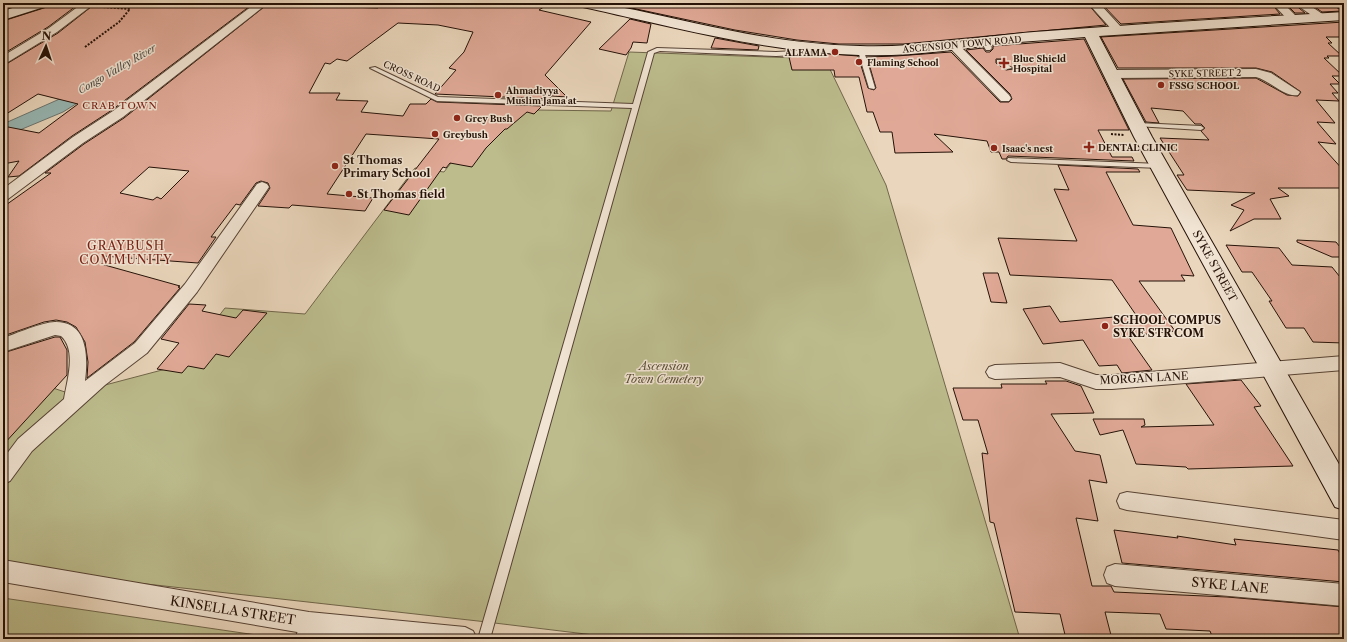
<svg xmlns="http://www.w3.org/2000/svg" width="1347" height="642" viewBox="0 0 1347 642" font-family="'Libre Caslon Text',serif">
	<rect width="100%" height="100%" fill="#ead6bc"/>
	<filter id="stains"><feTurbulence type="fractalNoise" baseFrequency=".005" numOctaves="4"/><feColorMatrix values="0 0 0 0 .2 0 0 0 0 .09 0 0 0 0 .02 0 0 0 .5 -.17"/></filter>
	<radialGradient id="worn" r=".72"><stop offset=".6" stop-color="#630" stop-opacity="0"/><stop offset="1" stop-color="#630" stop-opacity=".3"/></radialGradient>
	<path fill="#bcbc8d" stroke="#70664a" d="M629 52 825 59 886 185 1020 639H627L478 621 3 568V429L53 388 71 394 181 365 225 308 305 314 415 168 444 172 478 128 461 109 611 111Z
		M3 598 270 637 269 639H3Z"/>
	<path fill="#98b8b6" stroke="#6a7570" d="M111 82 63 112 3 137V124L80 90Z"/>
	<path fill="#e0a997" stroke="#241107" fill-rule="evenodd" d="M50 3H80L48 27 3 54V21L47 7Z
		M96 3H254L112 110 72 136 19 176 8 177 19 161 3 164V126L39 133 78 104 38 94 3 116V66L58 33Z
		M269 3H318L313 6 378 8 382 3H550L539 10 591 22 545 75 567 97 552 96 548 99 435 94 456 70 449 68 464 52 473 32 438 25 398 23 347 61 337 59 330 64 325 63 309 93H340L336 100 368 101 361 112 403 116 410 104H426L431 99 437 102 542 106 534 114 527 112 507 129H505L486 148 472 167 450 163 446 168 443 167 409 215 384 210 439 139 366 134 327 194 373 198 365 211 292 205 289 208 258 206 270 188 268 183 261 181 256 183 240 205 236 204 211 237H216L198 263 102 256 101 264 180 286 178 287 180 288 134 342 87 378 88 362 85 342 76 327 67 322 56 320 44 322 3 336V207L51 173H45L84 144 124 118ZM149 167 189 171 161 199 157 197 153 200 120 193Z
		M622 3H1087L1106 25 903 44H839L797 40 735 30 622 6Z
		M1101 3H1271L1280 14 1121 24Z
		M1285 3H1293L1305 13H1295Z
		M1309 3H1330L1342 11 1322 12Z
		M630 19 651 24 647 43 633 42 631 48 626 55 599 49Z
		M1344 22V37H1326L1332 43H1328L1342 56H1327L1329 58H1324L1343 76H1332L1340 84H1330L1338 93H1332L1339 101 1316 100 1335 123 1317 122 1336 144 1318 142 1344 171V188H1278L1289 196 1270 199 1281 219H1254L1230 231 1244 210 1231 205 1255 193 1187 190 1177 175H1184L1160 138 1209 140 1201 131 1205 128 1201 124H1195L1183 111 1151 108 1159 123 1146 122 1123 79 1256 78 1287 95 1298 96 1301 92 1272 72 1256 68H1118L1101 37Z
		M715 38 759 46 758 50 711 48Z
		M1084 39 1129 130H1098L1112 157H1132L1134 161 1008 156 1006 159H1002L999 152H991L987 141 934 134 953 152 895 153 892 132H880L873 112H867L859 77H835L834 70H792L789 57 797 56 805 52 858 56 868 88 874 90 876 88 867 57 896 56 951 52 1000 102H1009L1012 99 1010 94 966 50 983 48 986 52H990L993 49V46ZM996 59H1002L1013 69 1006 70 996 63Z
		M1058 165 1138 169 1140 172H1106L1133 225 1171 228 1194 276 1181 275 1185 281H1139L1175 331 1128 336 1152 370 1122 373 1117 365 1099 366 1083 340 1043 344 1023 309 1050 306 1060 322 1136 315 1112 280 1010 275 998 238 1077 241 1054 189 1069 190Z
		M1297 240 1336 242 1344 252V257H1332L1297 242Z
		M1226 245 1279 248 1292 265 1332 267 1344 282V343L1313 342 1304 328H1286L1269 301H1272L1252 272H1242Z
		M983 273H998L1007 303 991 302Z
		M189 304 206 305 202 311 236 318 243 310 267 313 229 357 216 354 204 369 188 366 182 373 157 369 179 343 161 339Z
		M55 337H60L67 350V375L3 445V353Z
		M1241 380 1261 406 1254 407 1293 466 1188 469 1186 467 1136 464 1123 430 1100 435 1093 419H1144L1145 425 1141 427 1214 425 1186 384Z
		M1045 381H1066L1081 386 1094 413 1051 414 1075 451 1100 455 1107 483 1089 480 1098 521 1076 518 1092 586H1111L1114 592 1227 597 1344 607V639H1307L1269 635 1270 639 1212 636 1210 631 1166 629 1160 614 1105 612 1112 639H1066L1060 614 1015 612 994 523 990 522 982 453 988 454 978 420H963L953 388H1002L1001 384H1047Z
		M1114 530 1178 538 1177 536 1236 545 1234 539 1338 550 1344 561V582L1122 563Z"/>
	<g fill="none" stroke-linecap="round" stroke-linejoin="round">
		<defs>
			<path id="service" d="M982 41H986L992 48 990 50H986L981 42Z
				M807 46 809 47V49L796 55 776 56 660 51 654 53 490 639H478L632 108 437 101 370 68 375 67 438 97 633 104 648 52 657 48 776 52 795 51Z
				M861 49 864 51 875 88 874 89 869 88 858 51Z
				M997 60H1001L1012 68 1007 69 997 62Z
				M1138 123 1201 126 1204 128 1201 130 1136 126 1135 125Z
				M1008 158 1160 164 1164 166 1160 168 1011 162 1007 160Z"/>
			<path id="pedestrian" d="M309 614 315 617 318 623 313 639H295L303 617Z"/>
			<path id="minor" d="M83 3H95L57 32 3 65V56L49 28Z
				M256 3H268L123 117 83 143 8 199 3 201V189L73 137 113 111Z
				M1088 3H1099L1122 28 1124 30 1122 32H1114Z
				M1272 3H1283L1298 18 1296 20H1288Z
				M1294 3H1306L1327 17 1325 19H1317Z
				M953 42 957 43 1009 95 1011 98 1009 101H1001L949 47 947 45 949 43Z
				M1256 69 1271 73 1300 92 1298 95C1285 98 1269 80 1256 77L1112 78 1106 74 1112 70Z
				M262 182 267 184 269 187 267 190 197 292 147 353 105 385 32 451 10 481 3 484V459L18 439 64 399C67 381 77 350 61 336L55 335 3 352V338C15 334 45 321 56 322 88 322 88 357 85 381L135 343 185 284 257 184Z
				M1344 356V370L1112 389H1096L1060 377 995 379 989 377 986 372 989 367 995 365 1060 363 1096 375H1112Z
				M1127 492 1344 520V540L1127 510 1120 508 1117 501 1120 494Z
				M3 560 309 612 465 627 473 631 477 639H353L309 634 3 582Z
				M1115 564 1344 584V606L1115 586 1107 583 1104 575 1107 567Z"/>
			<path id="secondary" d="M28 3H49L47 6 3 20V11Z
				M576 3C616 3 655 15 694 23 749 35 803 45 860 46 918 48 976 37 1034 32 1137 24 1241 18 1344 12V20L1099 36 1152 137 1344 473V510L1335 507 1134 137 1085 37C1059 39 1033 41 1007 43 958 49 909 57 859 55 765 52 674 27 583 7L578 6Z"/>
		</defs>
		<use href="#service" stroke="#564234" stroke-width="2"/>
		<use href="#pedestrian" stroke="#564234" stroke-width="2"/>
		<use href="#minor" stroke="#564234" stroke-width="2"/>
		<use href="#secondary" stroke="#241107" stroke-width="2"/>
		<path stroke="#241107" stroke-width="2" stroke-dasharray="2 1.5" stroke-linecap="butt" d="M85 47 119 22 130 9 102 7
			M1111 134 1124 135"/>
		<use href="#service" fill="#f1e4d3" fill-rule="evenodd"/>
		<use href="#pedestrian" fill="#f1e4d3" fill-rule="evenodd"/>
		<use href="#minor" fill="#f1e4d3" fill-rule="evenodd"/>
		<use href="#secondary" fill="#f1e4d3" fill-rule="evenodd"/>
	</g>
	<g fill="#8f2418" stroke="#f1e4d3" stroke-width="1.5">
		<circle cx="835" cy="52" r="4"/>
		<circle cx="859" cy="62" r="4"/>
		<path d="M1002 57h4v4h4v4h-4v4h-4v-4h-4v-4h4z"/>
		<circle cx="1161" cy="85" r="4"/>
		<circle cx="498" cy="95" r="4"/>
		<circle cx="457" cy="118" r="4"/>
		<circle cx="435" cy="134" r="4"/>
		<path d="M1087 141h4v4h4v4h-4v4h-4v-4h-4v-4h4z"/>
		<circle cx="994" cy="148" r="4"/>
		<circle cx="335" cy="166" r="4"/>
		<circle cx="349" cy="194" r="4"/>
		<circle cx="1105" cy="326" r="4"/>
	</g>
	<g text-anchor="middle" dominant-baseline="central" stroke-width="3" stroke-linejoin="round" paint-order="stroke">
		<g font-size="9" fill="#241107" stroke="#f1e4d3">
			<text transform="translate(962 44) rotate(-5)">ASCENSION TOWN ROAD</text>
			<text transform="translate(1205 73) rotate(-1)">SYKE STREET 2</text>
			<text transform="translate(412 76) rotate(25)">CROSS ROAD</text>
		</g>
		<g font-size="9" font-weight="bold" fill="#241107" stroke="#f1e4d3" text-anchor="start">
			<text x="827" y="52" text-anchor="end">ALFAMA</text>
			<text x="1013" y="58">Blue Shield<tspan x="1013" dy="10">Hospital</tspan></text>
			<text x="867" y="62">Flaming School</text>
			<text x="1169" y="85">FSSG SCHOOL</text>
			<text x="506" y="90">Ahmadiyya<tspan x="506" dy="10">Muslim Jama'at</tspan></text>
			<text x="465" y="118">Grey Bush</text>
			<text x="443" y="134">Greybush</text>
			<text x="1098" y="147">DENTAL CLINIC</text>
			<text x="1002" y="148">Isaac's nest</text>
		</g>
		<g font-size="10" font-style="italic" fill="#4d4b44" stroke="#f1e4d3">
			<text transform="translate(117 69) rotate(-30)">Congo Valley River</text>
		</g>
		<g font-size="10" letter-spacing="1" fill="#7a1f14" stroke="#f1e4d3">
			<text x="120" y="105">CRAB TOWN</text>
		</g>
		<g font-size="11" font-weight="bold" fill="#241107" stroke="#f1e4d3" text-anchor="start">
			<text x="343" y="160">St Thomas<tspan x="343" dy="13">Primary School</tspan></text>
			<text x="357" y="194">St Thomas field</text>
			<text x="1113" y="320">SCHOOL COMPUS<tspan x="1113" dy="13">SYKE STR COM</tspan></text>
		</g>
		<g font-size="11" fill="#241107" stroke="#f1e4d3">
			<text transform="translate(1215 266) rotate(61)">SYKE STREET</text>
			<text transform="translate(1144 378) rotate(-3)">MORGAN LANE</text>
		</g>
		<g font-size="11" font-style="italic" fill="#594d36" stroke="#f1e4d3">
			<text x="664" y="366">Ascension<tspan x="664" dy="13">Town Cemetery</tspan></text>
		</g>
		<g font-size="12" letter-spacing="1" fill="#7a1f14" stroke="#f1e4d3">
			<text x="126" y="245">GRAYBUSH<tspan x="126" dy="14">COMMUNITY</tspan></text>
		</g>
		<g font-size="13" fill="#241107" stroke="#f1e4d3">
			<text transform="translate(1230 585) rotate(5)">SYKE LANE</text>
			<text transform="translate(233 610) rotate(9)">KINSELLA STREET</text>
		</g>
	</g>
	<rect width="1347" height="642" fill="none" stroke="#ead6bc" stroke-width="16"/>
	<rect x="4" y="4" width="1339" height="634" fill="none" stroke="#241107" stroke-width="2"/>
	<rect x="8" y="8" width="1331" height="626" fill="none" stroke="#241107"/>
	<g transform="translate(46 46) rotate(3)" stroke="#f1e4d3" stroke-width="3" paint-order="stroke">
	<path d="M0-3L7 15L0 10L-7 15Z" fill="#241107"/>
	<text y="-6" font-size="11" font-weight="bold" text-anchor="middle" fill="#241107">N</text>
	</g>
	<rect width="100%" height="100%" filter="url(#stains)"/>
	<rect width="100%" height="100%" fill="url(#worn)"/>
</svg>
